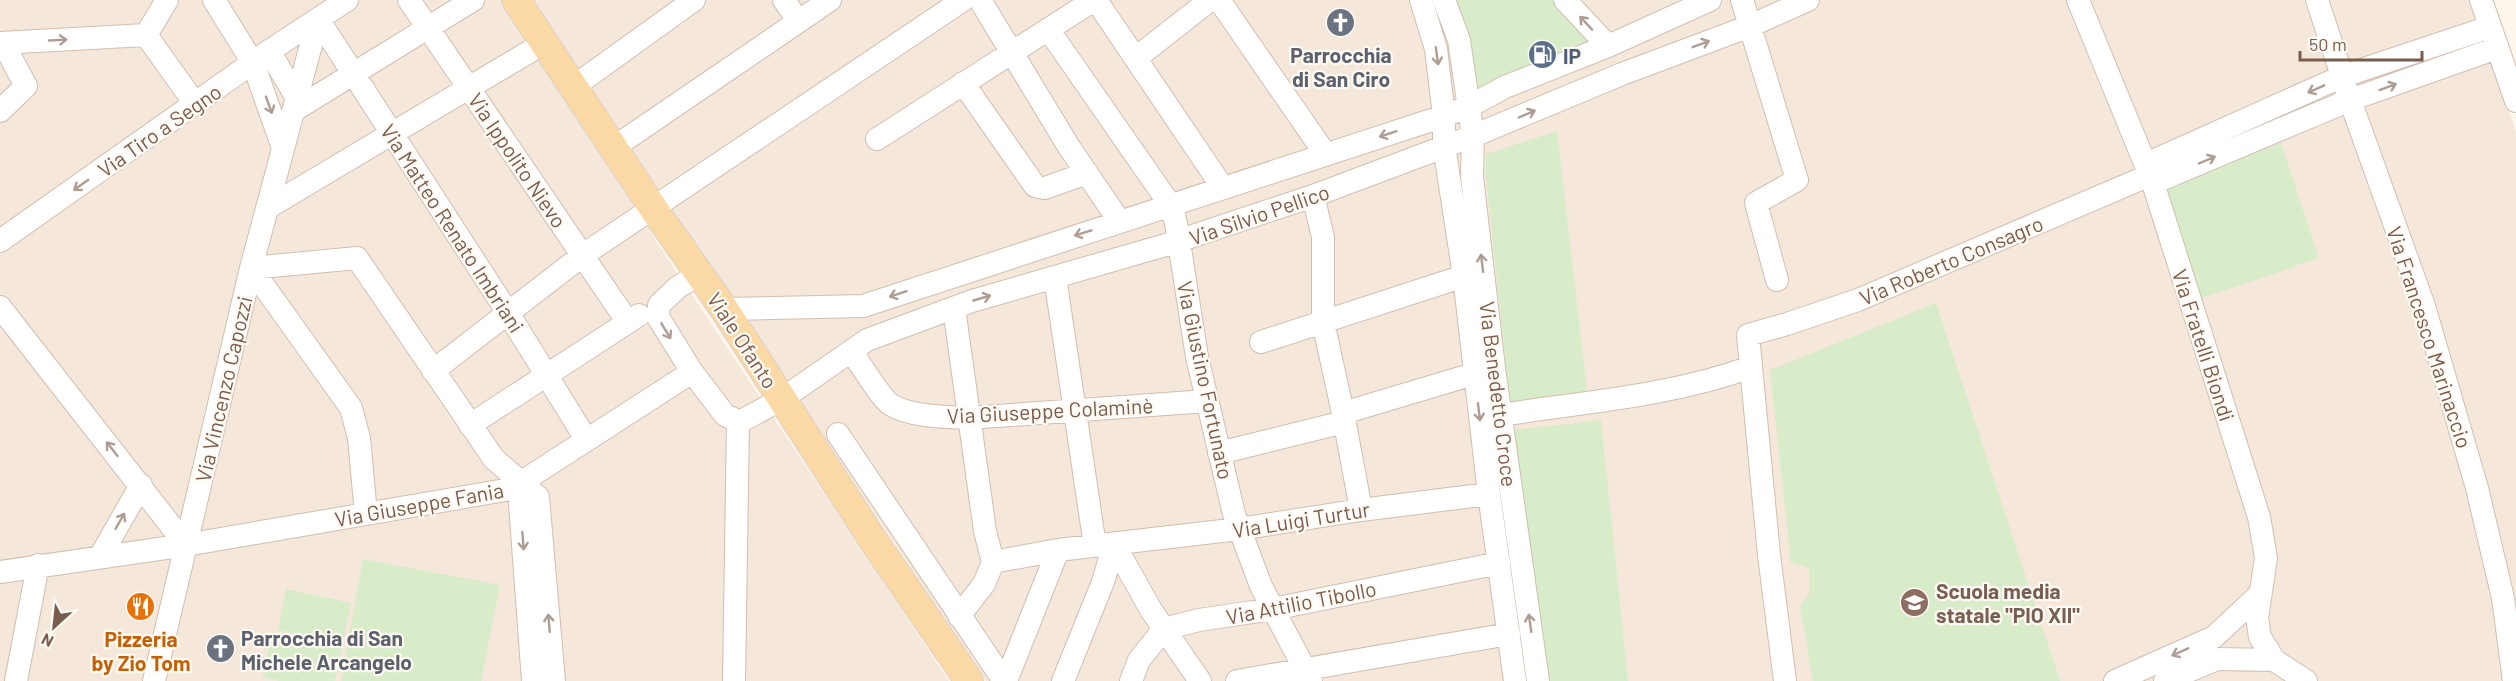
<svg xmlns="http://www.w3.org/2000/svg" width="2516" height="681" viewBox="0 0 2516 681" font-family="Barlow,sans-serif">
	<rect width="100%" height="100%" fill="#fdf6ec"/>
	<path fill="#f5e8da" d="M0 0H500L656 241 949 681H0Z
		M533 0H2472L2516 132V681H986Z"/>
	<path fill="#d8ecc9" d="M1451 0H1558L1598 43 1476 96Z
		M1557 131 1587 391 1510 404 1486 177V154Z
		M2281 143 2319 258 2200 299 2161 188Z
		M1936 303 2060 681H1813L1800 606 1809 594V568L1791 563 1770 370Z
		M1601 420 1628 681H1547L1512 430Z
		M363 559 500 585 481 681H341Z
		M286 589 351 603 343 643 278 630Z
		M272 632 342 647 335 681H279L263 677Z"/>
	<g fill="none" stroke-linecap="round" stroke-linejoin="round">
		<defs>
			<path id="minor" d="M214 0 253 63 283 148
				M409 0 627 321
				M784 0 798 21
				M980 0 1069 147 1120 222
				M1096 0 1223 188
				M1219 0 1326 155
				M1421 0 1436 49 1444 116V146L1464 276 1489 494 1515 681
				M1444 0 1459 40 1473 136 1472 177 1494 368 1538 681
				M1565 0 1608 46
				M1742 0 1797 180 1756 203 1777 280
				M2078 0 2153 183 2259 517 2266 558 2257 618 2260 637 2274 660 2306 681
				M2317 0 2350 100 2424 306 2477 488 2503 598 2514 681
				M2481 0 2516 101
				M318 19 508 313 586 439
				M1048 29 1171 206 1176 223 1197 357 1234 514 1261 586 1311 681
				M146 35 167 0
				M0 43 146 35 196 105
				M269 51 297 98
				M1136 58 1210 0
				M963 83 1035 186 1045 188 1087 173
				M573 87 694 0
				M0 111 26 86 3 43
				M293 111 473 0
				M877 139 1094 0
				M613 148 830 0
				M2146 164 2343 76 2490 27
				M2153 183 2350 100 2497 48
				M1313 196 1323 237V322L1343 413 1361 510
				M267 208 544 43
				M0 241 269 51 347 0
				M251 268 357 258 494 459 538 497 554 681
				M251 268 351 408 359 438 366 514
				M700 274 678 287 659 305 658 317 692 372 725 415 738 421 745 419 782 399 867 340 972 301 1169 244 1313 196 1473 136 1622 74 1750 26 1808 0
				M1055 277 1095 546
				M0 307 186 545
				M954 308 985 531 993 562 984 584 959 616
				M724 309 863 306 1444 116 1468 107 1505 87 1608 46 1710 0
				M1261 342 1464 276
				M851 351C860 363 880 397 890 404 909 417 947 417 969 418L1207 401
				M433 371 583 255 963 0
				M1343 413 1487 370
				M1501 415C1584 402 1671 396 1751 367
				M470 425 639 315
				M838 434 1004 681
				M1219 453 1344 422
				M522 483 520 504 533 681
				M1114 544 1151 610 1200 681
				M100 557 141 485
				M993 562 1058 550 1239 529 1361 510 1489 494
				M0 572 186 545 511 489 692 372
				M16 681 38 565
				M154 681 251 268 318 19
				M734 681 738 421
				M1006 681 1058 550
				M1063 681 1103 582 1114 544
				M1131 681 1139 660 1164 629 1199 620 1273 609 1499 563
				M1237 681 1509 634
				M1785 681 1769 555 1748 335 1787 324 1858 300 2150 175
				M2115 681 2214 637 2260 594
				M2165 681 2217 659 2274 660"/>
			<path id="major" d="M516 0 653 208 724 309 871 537 969 681"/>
		</defs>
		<use href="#minor" stroke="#d1beb0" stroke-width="24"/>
		<use href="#major" stroke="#dad1cd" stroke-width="30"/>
		<use href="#minor" stroke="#fff" stroke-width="22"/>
		<use href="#major" stroke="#fbd9a5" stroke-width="28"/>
	</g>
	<defs><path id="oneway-shaft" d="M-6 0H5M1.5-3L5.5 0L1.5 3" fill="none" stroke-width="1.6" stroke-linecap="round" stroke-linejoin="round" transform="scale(1.5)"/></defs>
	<g stroke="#af9d94">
		<use href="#oneway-shaft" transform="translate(1586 23) rotate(-133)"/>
		<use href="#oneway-shaft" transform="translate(58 40) rotate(-3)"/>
		<use href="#oneway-shaft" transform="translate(1701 44) rotate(-21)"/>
		<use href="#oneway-shaft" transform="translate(1437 56) rotate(82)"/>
		<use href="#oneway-shaft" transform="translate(2388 87) rotate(-20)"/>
		<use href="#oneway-shaft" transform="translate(2316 89) rotate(156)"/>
		<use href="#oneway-shaft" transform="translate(269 105) rotate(70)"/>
		<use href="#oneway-shaft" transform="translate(1527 114) rotate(-23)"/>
		<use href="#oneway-shaft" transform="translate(1388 134) rotate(162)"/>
		<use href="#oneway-shaft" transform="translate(2207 160) rotate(-23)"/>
		<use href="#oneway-shaft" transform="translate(81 185) rotate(145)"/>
		<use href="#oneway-shaft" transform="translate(1083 233) rotate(163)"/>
		<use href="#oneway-shaft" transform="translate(1482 263) rotate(-97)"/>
		<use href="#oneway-shaft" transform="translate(898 294) rotate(162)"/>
		<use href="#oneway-shaft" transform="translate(982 298) rotate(-16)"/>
		<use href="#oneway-shaft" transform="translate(666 331) rotate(59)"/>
		<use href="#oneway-shaft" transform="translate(1479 412) rotate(83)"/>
		<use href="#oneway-shaft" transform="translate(112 449) rotate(-128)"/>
		<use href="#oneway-shaft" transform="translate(120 521) rotate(-60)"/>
		<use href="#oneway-shaft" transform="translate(523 541) rotate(86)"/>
		<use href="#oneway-shaft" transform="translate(549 623) rotate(-95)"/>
		<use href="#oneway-shaft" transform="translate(1530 623) rotate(-98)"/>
		<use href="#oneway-shaft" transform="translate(2180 652) rotate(156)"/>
	</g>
	<defs>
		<symbol id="church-disc" viewBox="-11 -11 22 22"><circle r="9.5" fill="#6b7280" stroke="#fffaf3"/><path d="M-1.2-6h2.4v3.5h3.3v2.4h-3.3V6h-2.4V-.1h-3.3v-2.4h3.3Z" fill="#fff"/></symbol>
		<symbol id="fuel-disc" viewBox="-11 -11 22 22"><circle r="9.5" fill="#5c6f8a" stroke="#fffaf3"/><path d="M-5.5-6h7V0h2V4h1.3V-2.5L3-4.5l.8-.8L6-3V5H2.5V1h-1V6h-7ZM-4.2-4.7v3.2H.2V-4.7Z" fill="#fff"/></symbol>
		<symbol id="school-disc" viewBox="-11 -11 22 22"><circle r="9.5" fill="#8d6e63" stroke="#fffaf3"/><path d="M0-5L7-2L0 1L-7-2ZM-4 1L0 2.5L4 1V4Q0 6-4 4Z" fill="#fff"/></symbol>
		<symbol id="restaurant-disc" viewBox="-11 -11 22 22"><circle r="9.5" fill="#e8710a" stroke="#fffaf3"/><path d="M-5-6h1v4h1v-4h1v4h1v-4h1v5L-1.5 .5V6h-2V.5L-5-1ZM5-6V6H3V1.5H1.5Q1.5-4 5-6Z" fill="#fff"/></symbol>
	</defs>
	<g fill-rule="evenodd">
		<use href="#church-disc" x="1324" y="6" width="33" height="33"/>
		<use href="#fuel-disc" x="1526" y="38" width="33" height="33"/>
		<use href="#school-disc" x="1898" y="586" width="33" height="33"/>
		<use href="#restaurant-disc" x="124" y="590" width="33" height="33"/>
		<use href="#church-disc" x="204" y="632" width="33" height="33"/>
	</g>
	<g text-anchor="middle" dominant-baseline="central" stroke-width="4.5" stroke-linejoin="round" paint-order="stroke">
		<g font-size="21" font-weight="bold" fill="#5b616d" stroke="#fffaf3">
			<text x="1341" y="54">Parrocchia<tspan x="1341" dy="24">di San Ciro</tspan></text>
			<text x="241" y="637" text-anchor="start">Parrocchia di San<tspan x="241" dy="24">Michele Arcangelo</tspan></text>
		</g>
		<g font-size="21" font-weight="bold" fill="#4e5e75" stroke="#fffaf3" text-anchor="start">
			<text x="1563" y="55">IP</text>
		</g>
		<g font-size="21" fill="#7a5c4d" stroke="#fffaf3">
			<text transform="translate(159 130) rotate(-35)">Via Tiro a Segno</text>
			<text transform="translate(518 160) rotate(56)">Via Ippolito Nievo</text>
			<text transform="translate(1259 214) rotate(-19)">Via Silvio Pellico</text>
			<text transform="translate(453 228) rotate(57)">Via Matteo Renato Imbriani</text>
			<text transform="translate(1951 260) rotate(-23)">Via Roberto Consagro</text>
			<text transform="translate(2430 337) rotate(72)">Via Francesco Marinaccio</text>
			<text transform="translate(743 340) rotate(57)">Viale Ofanto</text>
			<text transform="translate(2204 345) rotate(72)">Via Fratelli Biondi</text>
			<text transform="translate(1206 380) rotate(78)">Via Giustino Fortunato</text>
			<text transform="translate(223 389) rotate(-77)">Via Vincenzo Capozzi</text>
			<text transform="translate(1499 394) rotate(83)">Via Benedetto Croce</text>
			<text transform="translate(1050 410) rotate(-3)">Via Giuseppe Colaminè</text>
			<text transform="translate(419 504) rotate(-10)">Via Giuseppe Fania</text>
			<text transform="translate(1301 519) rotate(-9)">Via Luigi Turtur</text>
			<text transform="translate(1301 602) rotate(-11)">Via Attilio Tibollo</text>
		</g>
		<g font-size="21" font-weight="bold" fill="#785e54" stroke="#fffaf3" text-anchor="start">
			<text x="1936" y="590">Scuola media<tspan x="1936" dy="24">statale "PIO XII"</tspan></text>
		</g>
		<g font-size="21" font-weight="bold" fill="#c56008" stroke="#fffaf3">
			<text x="141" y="638">Pizzeria<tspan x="141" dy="24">by Zio Tom</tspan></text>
		</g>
	</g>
	<g transform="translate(54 627) rotate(207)" stroke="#fffaf3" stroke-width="4.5" paint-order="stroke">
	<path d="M0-4.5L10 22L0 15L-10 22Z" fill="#7a5c4d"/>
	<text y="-9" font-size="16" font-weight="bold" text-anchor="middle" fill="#7a5c4d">N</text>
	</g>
	<path d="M2300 51v9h122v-9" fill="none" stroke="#7a5c4d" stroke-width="3"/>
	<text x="2309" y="51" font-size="18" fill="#7a5c4d" stroke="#fffaf3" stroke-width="4.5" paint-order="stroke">50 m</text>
</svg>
